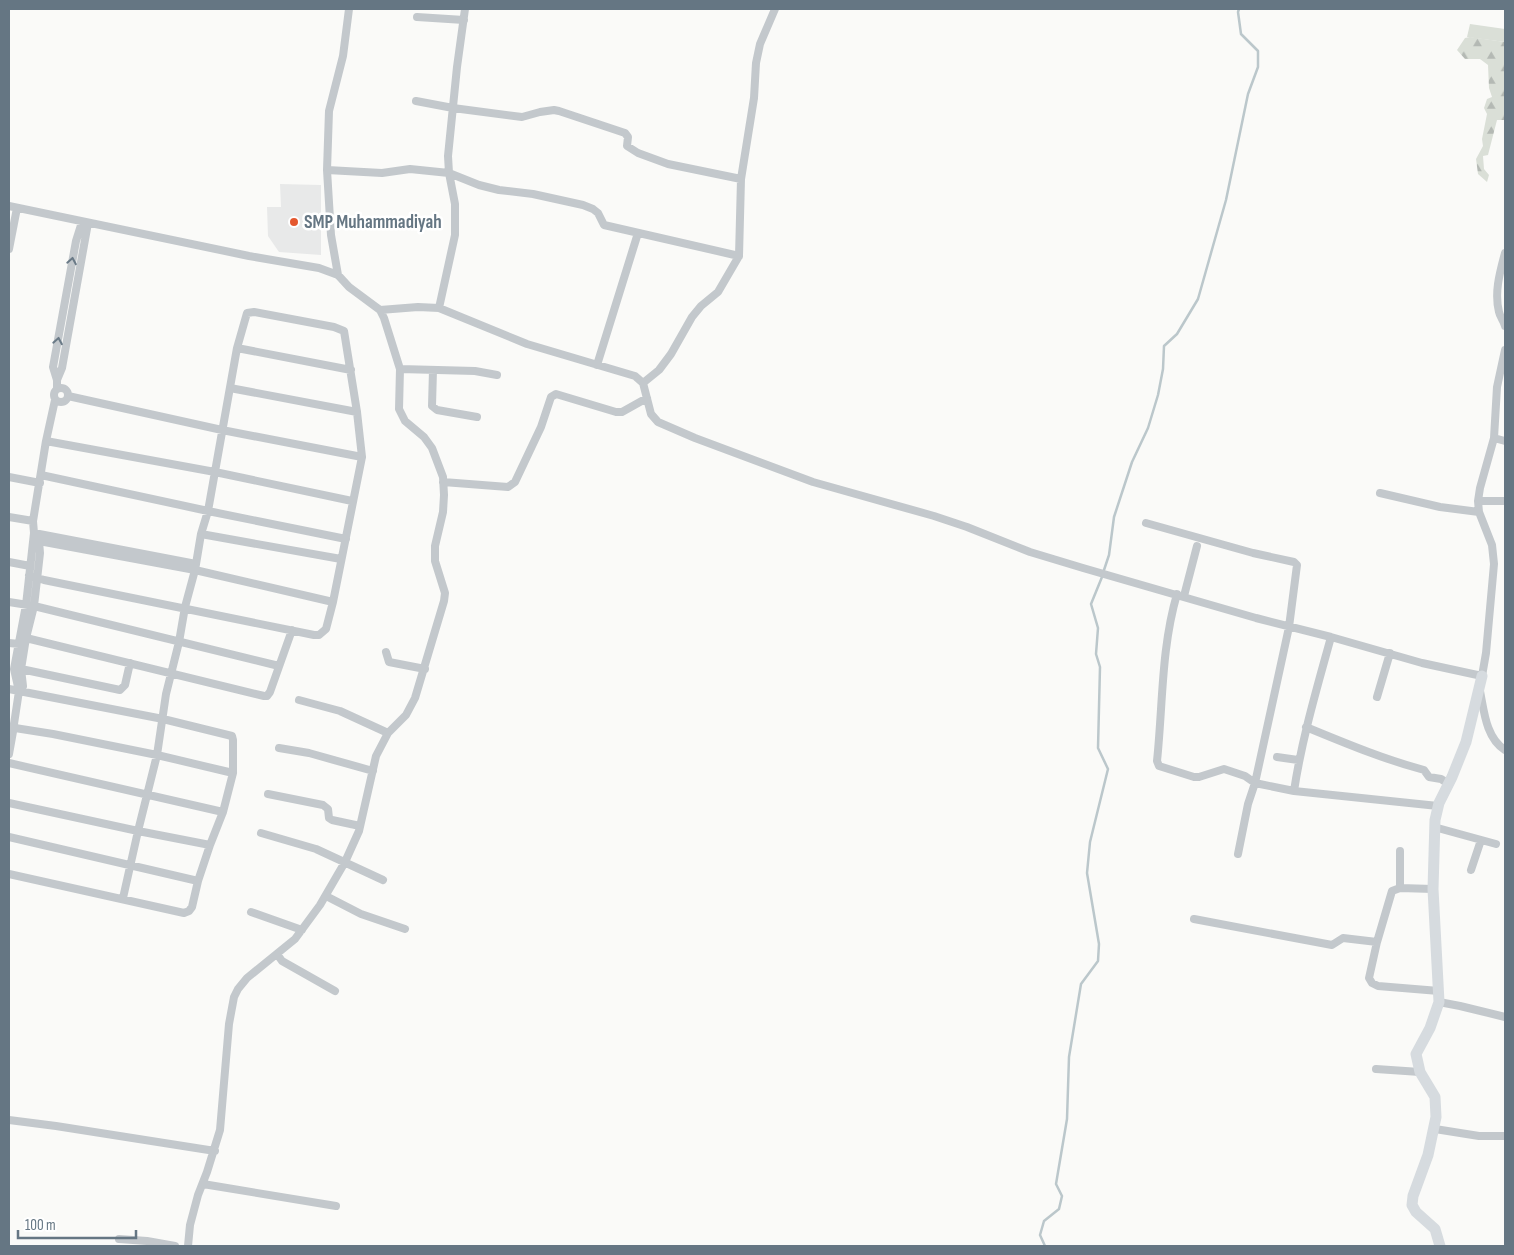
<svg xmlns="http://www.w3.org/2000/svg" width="1514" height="1255" viewBox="0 0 1514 1255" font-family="'Sofia Sans Condensed',sans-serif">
	<defs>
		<pattern id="forest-firs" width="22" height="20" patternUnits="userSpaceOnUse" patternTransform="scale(1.25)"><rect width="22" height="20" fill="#dadfd7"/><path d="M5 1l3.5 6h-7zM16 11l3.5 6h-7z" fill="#b4b9b4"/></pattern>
	</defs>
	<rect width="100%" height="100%" fill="#fafaf8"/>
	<path fill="#e8e9e9" d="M280 184 321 185V255L279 252 268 236 267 207H281Z"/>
	<path fill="#dadfd7" d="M1470 24 1505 29V42L1467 37Z"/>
	<path fill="url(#forest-firs)" d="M1470 37 1505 42V120H1497L1488 155 1483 156 1484 169 1489 175 1487 182 1478 174 1476 159 1483 146 1482 139 1487 114 1484 108 1487 99 1492 97 1489 88 1488 65 1480 59H1465L1457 50 1465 38Z"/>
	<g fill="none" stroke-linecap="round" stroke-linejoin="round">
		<path stroke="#bbc7cb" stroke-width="2.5" d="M1104 570 1109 555 1114 517 1132 462 1148 428 1158 395 1163 369 1164 346 1177 334 1198 299 1226 200 1248 94 1258 67V51L1241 34 1238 12 1239 9
			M1045 1246 1040 1235 1044 1221 1059 1209 1062 1196 1056 1184 1067 1119 1069 1057 1081 984 1098 961 1099 944 1087 873 1090 842 1108 769 1098 748 1100 667 1096 654 1098 628 1091 604 1102 577"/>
		<path stroke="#c3c8cc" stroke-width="8" d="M417 17 464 20
			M416 101 453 108 522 117 540 112 554 110 559 111 625 133 628 137 627 146 638 153 668 164 741 179
			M327 170 382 173 410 169 449 173 479 185 499 190 533 194 583 205 593 209 598 213 604 225 739 256
			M9 206 249 256 319 268 338 275 349 287 380 310 384 318 400 369 399 409 405 421 424 437 432 448 443 477 444 495 443 512 435 546V561L445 593 444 601 415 698 406 715 388 733 376 756 359 831 345 862 320 905 295 939 247 978 238 989 234 997 229 1024 220 1130 207 1172 198 1195 190 1225 188 1246
			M9 249 17 208
			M1505 253C1500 272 1494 292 1499 312 1500 317 1504 321 1505 326
			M338 275 331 235 327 170 329 111 343 56 349 9
			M439 308 455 235V204L449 173 448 156 457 67 465 9
			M380 310 418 307 439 308 527 344 635 376 643 383 651 414 658 422 695 438 813 482 934 516 967 527 1030 552 1083 568 1256 618 1331 637 1422 663 1482 676 1486 653 1494 564 1492 545 1479 512 1478 501 1480 488 1494 438 1497 387 1505 350
			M237 348 351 370
			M597 365 638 233
			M400 369 475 371 497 375
			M433 370 432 406 437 410 477 417
			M57 380 62 368 88 223
			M643 383 659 370 671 354 692 317 701 306 718 292 739 256 741 179 754 98 756 63 760 44 775 9
			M230 388 357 412
			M54 395a7 7 0 1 1 14 0a7 7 0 1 1-14 0Z
			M57 389V380L53 367 76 241 82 222
			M68 396 222 430 362 457 333 602
			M55 400 46 441 33 521 34 533 39 541 40 553 34 606 26 638 264 696H267L270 692 292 630
			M1494 438 1505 441
			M46 441 215 472 352 501
			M41 475 208 511 346 539
			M9 477 40 483
			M443 482 508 487 515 482 541 427 551 397 556 394 616 412H622L647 398
			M1380 493 1440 507 1479 512
			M1478 501H1505
			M9 517 33 521
			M1146 523 1253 553 1294 562 1297 565 1289 627 1255 783 1248 804 1238 854
			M201 534 341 559
			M9 562 30 566
			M29 575 44 580 314 635H319L326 629 333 602 195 570 39 541
			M1177 594C1161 649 1163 704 1157 761L1159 766 1194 777H1199L1224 769 1245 776 1255 783 1294 791 1438 806
			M1184 596 1197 546
			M9 602 34 606 279 666
			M26 638 21 669 120 690 125 685 130 663
			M9 643 19 644
			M386 652 389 662 425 669
			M18 669H21L23 686
			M9 689 19 691 14 669 26 605 34 533 196 564
			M1480 691C1484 711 1486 738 1505 750
			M1377 697 1390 653
			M299 700 340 711 388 733
			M1306 727C1345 743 1383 759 1424 770L1429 777 1441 779 1449 784
			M279 748 309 753 373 771
			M9 754 14 726H12
			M1277 757 1298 760
			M9 763 223 812
			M233 773 157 755 53 734 15 728 14 724 19 691 163 719 232 736 233 740V773L223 812 210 845 138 831 157 755 166 694 179 642 185 607 195 570 201 534 208 511 237 348 247 313 254 312 334 327 344 331 357 412 362 457
			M1294 791C1302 738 1317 688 1331 637
			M268 794 323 805 328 809 329 818 332 820 360 826
			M9 803 138 831 123 898
			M1434 827 1496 844
			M261 833 316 849 383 880
			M9 837 198 881
			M1400 851V888
			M1471 870 1481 840
			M9 874 184 913 189 911 192 907 198 881 210 845
			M1433 889 1400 888 1392 891 1377 942 1369 978 1372 983 1378 986 1439 991
			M326 896 361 914 405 929
			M251 912 302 930
			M1194 919 1332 945 1343 938 1377 942
			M277 954 282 961 335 991
			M1439 1002 1460 1006 1505 1017
			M1376 1069 1420 1072
			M9 1120 56 1126 215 1151
			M1435 1129 1479 1136H1505
			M203 1184 336 1206
			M119 1239 147 1241 175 1246"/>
		<path stroke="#d6dbdf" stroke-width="11" d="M1440 1246 1435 1229 1416 1212 1412 1205 1413 1196 1428 1155 1436 1117 1435 1097 1420 1072 1416 1054 1430 1028 1439 1002 1433 889 1435 820 1439 803 1452 777 1466 742 1482 676"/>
	</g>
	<defs><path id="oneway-chevron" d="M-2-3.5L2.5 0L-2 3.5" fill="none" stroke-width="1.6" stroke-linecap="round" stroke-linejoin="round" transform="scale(1.25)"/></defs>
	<g stroke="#6a7a87">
		<use href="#oneway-chevron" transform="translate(72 261) rotate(-80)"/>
		<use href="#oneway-chevron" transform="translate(58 341) rotate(-80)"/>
	</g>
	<circle fill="#e4572e" stroke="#fff" stroke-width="2" cx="294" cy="222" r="5"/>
	<g text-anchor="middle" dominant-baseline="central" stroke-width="5" stroke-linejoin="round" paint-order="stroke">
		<g font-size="19" font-weight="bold" fill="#657683" stroke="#fff" text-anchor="start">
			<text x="304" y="222">SMP Muhammadiyah</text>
		</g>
	</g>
	<rect width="1514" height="1255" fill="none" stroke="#657683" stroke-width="20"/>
	<path d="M18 1230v8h118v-8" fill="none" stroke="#657683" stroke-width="2.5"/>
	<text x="25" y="1230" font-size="15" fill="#657683" stroke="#ffffff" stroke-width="4" paint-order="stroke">100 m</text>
</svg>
